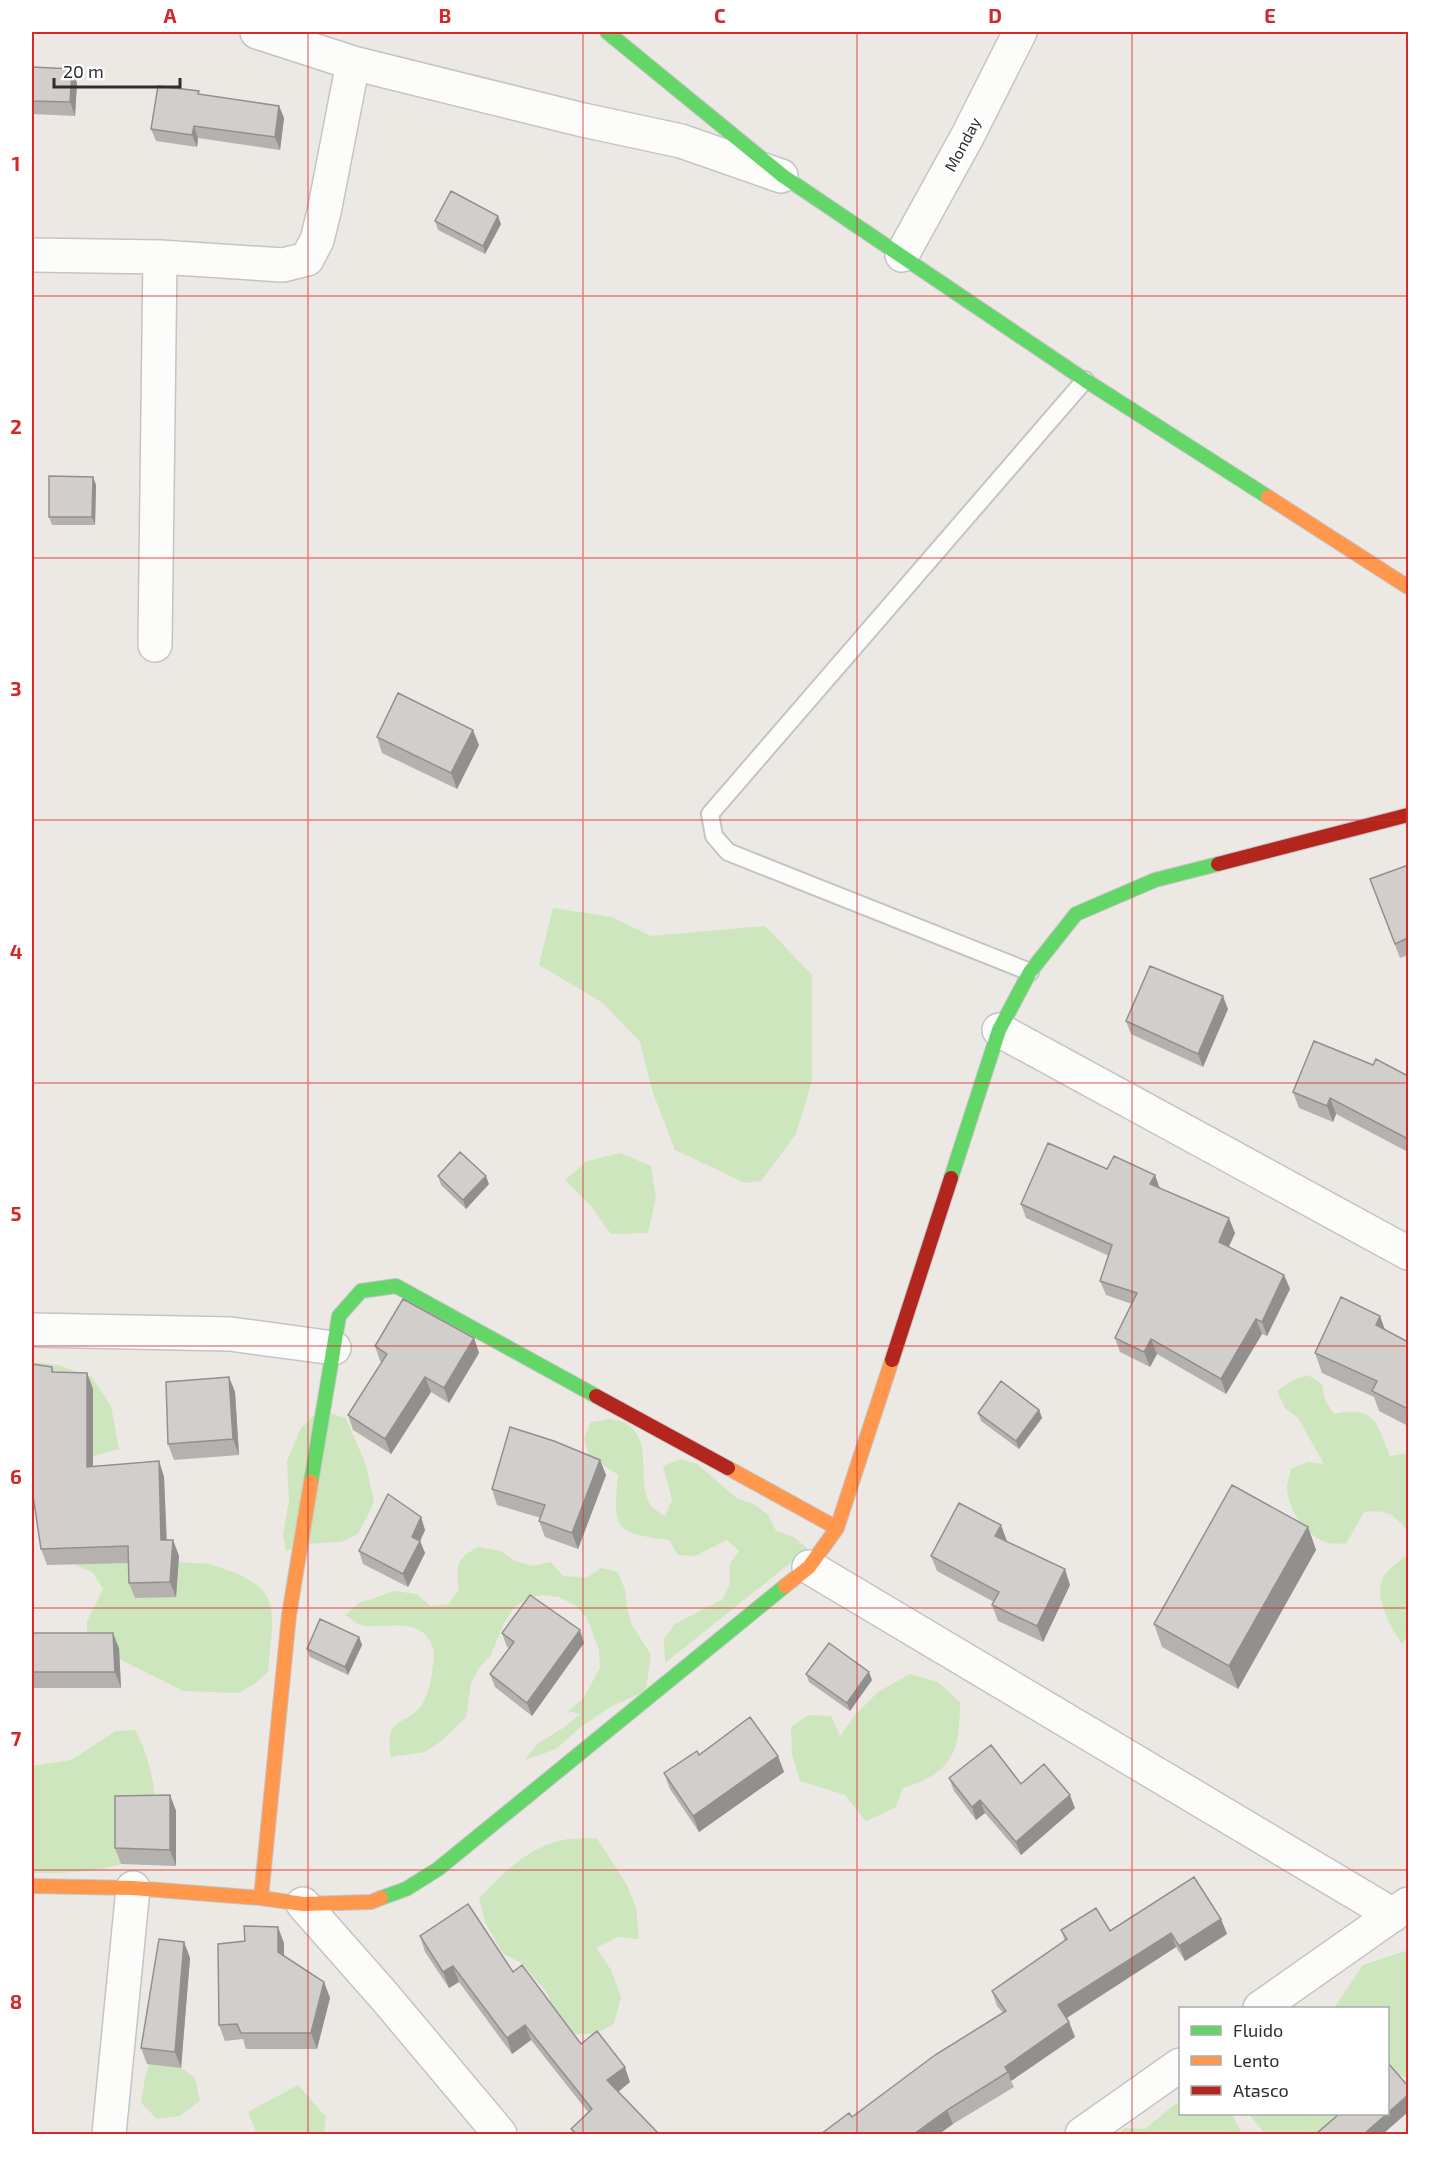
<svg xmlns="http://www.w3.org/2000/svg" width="1440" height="2166" viewBox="0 0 1440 2166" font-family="'Exo 2',sans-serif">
	<rect width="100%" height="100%" fill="#ece8e4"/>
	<path fill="#cee6be" d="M553 908 612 917 651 936 765 926 812 975V1081L796 1134 761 1181 745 1183 675 1150 653 1093 640 1042 603 1003 539 965Z
		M620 1153 651 1166 656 1198 648 1233 611 1234 591 1206 565 1180 587 1161Z
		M32 1362 58 1365 92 1377 111 1406 119 1449 83 1459 32 1452Z
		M1308 1375 1322 1384 1325 1400 1334 1414C1375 1405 1377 1423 1390 1456L1408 1453V1531C1393 1514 1388 1509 1364 1512L1346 1544C1340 1543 1332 1544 1327 1543 1305 1535 1288 1510 1287 1488 1287 1482 1290 1475 1291 1469L1308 1462 1324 1464 1298 1418 1285 1408 1277 1391 1291 1381Z
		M329 1413 346 1418 366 1465 374 1502 367 1517 358 1534 341 1542 302 1544 286 1551 283 1535 289 1500 287 1461 301 1428 313 1416Z
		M609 1419C614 1420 622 1421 627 1424 654 1442 636 1481 650 1504 653 1509 660 1513 665 1516L672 1500 663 1466 680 1459 697 1464 738 1499 754 1504 768 1515 776 1531 794 1537 808 1549 665 1663 664 1639 675 1624 723 1599 730 1583 729 1565 739 1551 727 1540 695 1556 678 1555 669 1540C614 1533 613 1530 618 1475L589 1455 584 1439 591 1422Z
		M478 1547 501 1551 515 1561 533 1566 551 1562 563 1576 586 1578 601 1568 618 1572 625 1590 627 1608 632 1625 651 1655 646 1691 612 1706 582 1726 556 1749 525 1760 536 1745 566 1726 580 1714 568 1711 583 1699 600 1668 599 1650 587 1618 575 1605 559 1597 543 1595 527 1598 514 1608 504 1623 491 1655 479 1668 471 1684 466 1717 440 1742 425 1752 391 1757C382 1712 412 1728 425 1699 431 1686 433 1668 434 1654 434 1648 432 1646 430 1641 416 1616 383 1630 361 1625 355 1623 350 1618 345 1615L359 1603 395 1591 416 1594 431 1606 449 1604 459 1589C455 1566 457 1558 478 1547Z
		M63 1554 209 1564C284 1587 274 1603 268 1672L253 1685 238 1693 183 1691 121 1660 87 1639V1621L103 1589 93 1573 76 1565Z
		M1408 1554V1619L1405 1620 1408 1623V1636L1402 1644C1391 1627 1370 1593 1386 1573 1392 1566 1401 1560 1408 1554Z
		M910 1674 938 1682 960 1702C960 1753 953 1772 903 1788L895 1808 866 1821 845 1795 800 1781 792 1754 791 1727 808 1715 831 1716 840 1736 856 1714 878 1692Z
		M135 1730C148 1752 157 1789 155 1815 154 1829 147 1843 143 1856 105 1873 72 1873 32 1873V1766L71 1760 116 1731Z
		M597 1838 627 1885 636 1907 639 1939 618 1937 596 1948 611 1970 621 1997 614 2024 595 2034H565L547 1993 522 1963 503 1954 485 1922 479 1898C504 1872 530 1845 568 1839 578 1838 588 1839 597 1838Z
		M1408 1950V2079L1388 2070V2008H1334L1363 1965Z
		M151 2060H171L195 2078 200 2101 180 2116 157 2119 141 2103 145 2077Z
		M298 2085 326 2117 324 2134H257L248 2112Z
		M1180 2103V2114H1232L1242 2134H1118L1125 2128 1145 2129 1174 2105Z
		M1249 2114H1341L1332 2134H1265Z"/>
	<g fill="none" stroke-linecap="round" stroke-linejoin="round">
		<defs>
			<path id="lane" d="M1030 972 728 852 714 836 710 814 1085 380"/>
			<path id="street" d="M257 32 353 63 583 120 681 141 781 176
				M32 255 160 257 283 265 307 259 317 240 324 212 353 63
				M902 255 967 137 1020 32
				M155 645 160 257
				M999 1030 1408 1253
				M32 1330 230 1334 334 1348
				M809 1567 1393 1915
				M303 1904 385 1997 500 2134
				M1260 2008 1408 1904
				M109 2134 133 1888
				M1082 2134 1180 2065"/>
			<path id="fast" d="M607 32 783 176 1085 380 1268 497
				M951 1178 999 1030 1030 972 1076 914 1155 880 1218 864
				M311 1482 339 1316 361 1291 396 1286 596 1396
				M381 1898 406 1889 438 1869 785 1586"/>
			<path id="slow" d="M1268 497 1408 587
				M728 1468 837 1528
				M785 1586 809 1567 837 1528 892 1360
				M32 1886 133 1888 261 1898 303 1904 371 1902 381 1898
				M261 1898 289 1615 311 1482"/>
			<path id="jam" d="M1218 864 1408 815
				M892 1360 951 1178
				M596 1396 728 1468"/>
		</defs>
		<use href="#lane" stroke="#c5c4c5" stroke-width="20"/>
		<use href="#street" stroke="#c5c4c5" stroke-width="36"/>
		<use href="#fast" stroke="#c5c4c5" stroke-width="16"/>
		<use href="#slow" stroke="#c5c4c5" stroke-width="16"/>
		<use href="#jam" stroke="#c5c4c5" stroke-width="16"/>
		<use href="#lane" stroke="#fcfcfb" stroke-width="16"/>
		<use href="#street" stroke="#fcfcfb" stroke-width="33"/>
		<use href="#fast" stroke="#63d668" stroke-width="14"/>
		<use href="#slow" stroke="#ff974d" stroke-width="14"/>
		<use href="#jam" stroke="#b3261e" stroke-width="14"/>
	</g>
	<path fill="#b4b1af" d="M32 67 77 83 75 116 32 114Z
		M200 94 279 106 284 118 280 150 198 138 197 147 156 141 151 129Z
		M435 221 501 224 485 254 438 230Z
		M93 477 96 485 95 525H52L49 517Z
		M377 737 479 745 457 789 382 753Z
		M1408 865V955L1400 958 1370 879Z
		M1228 1009 1203 1067 1131 1034 1126 1021Z
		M1373 1065 1408 1076V1152L1336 1114 1333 1122 1299 1108 1293 1092Z
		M1107 1169 1155 1175 1160 1188 1235 1233 1229 1247 1284 1275 1290 1289 1267 1336 1262 1334 1226 1394 1157 1354 1150 1367 1120 1352 1115 1338 1132 1304 1106 1295 1100 1281 1109 1256 1026 1218 1021 1204Z
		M438 1176 489 1184 466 1209 441 1185Z
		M1386 1330 1408 1342V1426L1379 1411 1374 1397 1322 1373 1315 1353Z
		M474 1338 479 1353 449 1403 431 1392 391 1454 353 1430 348 1415 382 1362 380 1361 375 1346Z
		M52 1367 54 1372 87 1373 93 1389V1466L159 1461 164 1477 167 1540H173L179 1556 176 1597 135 1598 129 1583V1563L47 1565 41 1549Z
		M229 1377 235 1392 239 1455 174 1460 168 1444Z
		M1039 1410 1042 1418 1019 1449 981 1421 978 1413Z
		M600 1460 606 1475 578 1549 545 1537 539 1521 541 1518 497 1505 492 1489Z
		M421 1517 425 1530 420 1541 425 1553 408 1587 363 1564 359 1551Z
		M1308 1527 1316 1550 1238 1689 1162 1647 1154 1624Z
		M1007 1541 1006 1542 1070 1585 1043 1642 998 1621 992 1605 994 1602 937 1571 931 1556Z
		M32 1633 119 1648 121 1688H32Z
		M502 1633 584 1643 532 1716 495 1687 490 1674 509 1648 507 1647Z
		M359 1637 362 1645 348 1675 310 1657 307 1649Z
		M806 1674 872 1680 850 1711 809 1682Z
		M699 1755 778 1756 784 1772 699 1832 670 1789 664 1773Z
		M949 1778 1021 1784 1075 1808 1021 1855 985 1813 976 1820 954 1791Z
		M170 1795 176 1811V1866L121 1864 115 1848Z
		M1221 1919 1227 1934 1185 1961 1176 1947 1067 2018 1069 2022 1075 2037 1011 2081 1014 2087 953 2124 939 2134H821L852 2117 1003 2013 997 2006 992 1991 1065 1941 1061 1930 1110 1931Z
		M420 1936 513 1972 581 2044 630 2082 618 2092 659 2134H574L571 2129 588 2112 531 2040 512 2054 459 1982 449 1988 425 1952Z
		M184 1942 190 1958 181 2068 147 2064 141 2048Z
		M284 1943V1956L324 1982 330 1998 317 2049H246L243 2039 225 2041 219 2025Z"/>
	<path fill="#92908e" d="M72 69 77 83 75 116 70 102Z
		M279 106 284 118 280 150 275 137Z
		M194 126 198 138 197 147 192 135Z
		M498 216 501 224 485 254 483 246Z
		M93 477 96 485 95 525 92 517Z
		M473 730 479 745 457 789 451 773Z
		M1223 996 1228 1009 1203 1067 1198 1054Z
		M1330 1098 1336 1114 1333 1122 1327 1106Z
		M1155 1175 1160 1190 1150 1184Z
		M486 1176 489 1184 466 1209 463 1200Z
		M1229 1218 1235 1233 1224 1257 1219 1242Z
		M1284 1275 1290 1289 1267 1336 1262 1322Z
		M1380 1316 1387 1335 1376 1325Z
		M1256 1319 1262 1334 1226 1394 1221 1379Z
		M474 1338 479 1353 449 1403 444 1388Z
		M1151 1339 1157 1354 1150 1367 1144 1352Z
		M87 1373 93 1389V1483L87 1467Z
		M229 1377 235 1392 239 1455 233 1439Z
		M425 1377 431 1392 391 1454 385 1439Z
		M1039 1410 1042 1418 1019 1449 1016 1441Z
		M600 1460 606 1475 578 1549 572 1533Z
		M159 1461 164 1477 167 1556 161 1540Z
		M421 1517 425 1530 420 1541 425 1553 408 1587 403 1574 412 1537Z
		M1001 1525 1007 1541 1001 1552 995 1536Z
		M1308 1527 1316 1550 1238 1689 1229 1666Z
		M173 1540 179 1556 176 1597 170 1582Z
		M1065 1569 1070 1585 1043 1642 1037 1626Z
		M580 1630 584 1643 532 1716 527 1703Z
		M113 1633 119 1648 121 1688 115 1672Z
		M359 1637 362 1645 348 1675 345 1667Z
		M869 1672 872 1680 850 1711 847 1703Z
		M778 1756 784 1772 699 1832 693 1816Z
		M170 1795 176 1811V1866L170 1850Z
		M1070 1795 1075 1808 1021 1855 1016 1842Z
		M980 1800 985 1813 976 1820 972 1807Z
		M1221 1919 1227 1934 1185 1961 1179 1946Z
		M278 1927 284 1943V1968L278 1952Z
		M1171 1933 1176 1947 1063 2020 1058 2005Z
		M184 1942 190 1958 181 2068 175 2052Z
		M453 1966 459 1982 449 1988 443 1972Z
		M324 1982 330 1998 317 2049 311 2033Z
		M1069 2022 1075 2037 1011 2081 1008 2072 1005 2067Z
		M525 2025 531 2040 512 2054 507 2038Z
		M625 2067 630 2082 613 2096 607 2080Z
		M1408 2095V2112L1383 2134H1364Z
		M947 2110 953 2124 939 2134H914Z"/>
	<path fill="#d1cecb" stroke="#92908e" stroke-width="1.5" d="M32 67 72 69 70 102 32 101Z
		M158 86 199 91 198 94 279 106 275 137 194 126 192 135 151 129Z
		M451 191 498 216 483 246 435 221Z
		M49 476 93 477 92 517H49Z
		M398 693 473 730 451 773 377 737Z
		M1408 865V938L1395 944 1370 879Z
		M1150 966 1223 996 1198 1054 1126 1021Z
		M1314 1041 1373 1065 1376 1059 1408 1076V1139L1330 1098 1327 1106 1293 1092Z
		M1048 1143 1107 1169 1114 1156 1155 1175 1150 1184 1229 1218 1219 1242 1284 1275 1262 1322 1256 1319 1221 1379 1151 1339 1144 1352 1115 1338 1137 1293 1100 1281 1112 1245 1021 1204Z
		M460 1152 486 1176 463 1200 438 1176Z
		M1341 1297 1380 1316 1376 1325 1408 1342V1409L1372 1391 1377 1381 1315 1353Z
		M403 1299 474 1338 444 1388 425 1377 385 1439 348 1415 387 1354 375 1346Z
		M32 1364 52 1367V1372L87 1373V1467L159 1461 161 1540H173L170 1582 129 1583 128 1546 41 1549 32 1489Z
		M229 1377 233 1439 168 1444 166 1382Z
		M1001 1381 1039 1410 1016 1441 978 1413Z
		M510 1427 554 1441 600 1460 572 1533 539 1521 545 1505 492 1489Z
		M1232 1485 1308 1527 1229 1666 1154 1624Z
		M388 1494 421 1517 412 1537 420 1541 403 1574 359 1551Z
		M959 1503 1001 1525 995 1536 1065 1569 1037 1626 992 1605 999 1592 931 1556Z
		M530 1595 580 1630 527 1703 490 1674 514 1642 502 1633Z
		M320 1619 359 1637 345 1667 307 1649Z
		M32 1633H113L115 1672H32Z
		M829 1643 869 1672 847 1703 806 1674Z
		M750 1717 778 1756 693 1816 664 1773 697 1751 699 1755Z
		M991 1745 1021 1784 1044 1764 1070 1795 1016 1842 980 1800 972 1807 949 1778Z
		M170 1795V1850L115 1848V1796Z
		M1194 1877 1221 1919 1179 1946 1171 1933 1058 2005 1069 2022 1005 2067 1008 2072 947 2110 914 2134H821L849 2113 852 2117 935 2055 1006 2011 992 1991 1067 1939 1061 1930 1096 1908 1110 1931Z
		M468 1904 513 1972 522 1965 581 2044 597 2031 625 2067 607 2080 659 2134H577L571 2129 592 2109 525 2025 507 2038 453 1966 443 1972 420 1936Z
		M244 1926 278 1927V1952L324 1982 311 2033H241L237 2024 219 2025 218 1944 245 1941Z
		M159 1939 184 1942 175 2052 141 2048Z
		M1388 2063 1408 2086V2095L1364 2134H1316L1339 2114H1388Z"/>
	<path fill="none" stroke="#d62828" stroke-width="1.5" stroke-opacity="0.55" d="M308 32V2134M583 32V2134M857 32V2134M1132 32V2134M32 296H1408M32 558H1408M32 820H1408M32 1083H1408M32 1346H1408M32 1608H1408M32 1870H1408"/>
	<g text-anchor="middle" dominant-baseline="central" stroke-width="6" stroke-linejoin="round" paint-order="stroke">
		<g font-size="16" fill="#2e2e2e" stroke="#fff">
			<text transform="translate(962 144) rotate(-62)">Monday</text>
		</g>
	</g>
	<rect width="1440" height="2166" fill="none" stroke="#ffffff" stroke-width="66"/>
	<rect x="1179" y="2007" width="210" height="108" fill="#ffffff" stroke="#ababab" stroke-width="1.5"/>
	<rect x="1191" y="2026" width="30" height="9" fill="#63d668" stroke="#ababab" stroke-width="1.5"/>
	<text x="1233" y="2037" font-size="18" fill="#2e2e2e">Fluido</text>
	<rect x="1191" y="2056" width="30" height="9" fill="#ff974d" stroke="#ababab" stroke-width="1.5"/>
	<text x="1233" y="2067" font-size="18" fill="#2e2e2e">Lento</text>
	<rect x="1191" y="2086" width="30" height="9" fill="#b3261e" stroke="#ababab" stroke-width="1.5"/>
	<text x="1233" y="2097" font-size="18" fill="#2e2e2e">Atasco</text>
	<path d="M54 78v9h126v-9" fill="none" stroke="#2e2e2e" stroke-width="3"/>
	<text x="63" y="78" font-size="18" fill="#2e2e2e" stroke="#ffffff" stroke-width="4.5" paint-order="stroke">20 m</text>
	<rect x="33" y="33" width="1374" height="2100" fill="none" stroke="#d62828" stroke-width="2"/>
	<g font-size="20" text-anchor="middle" font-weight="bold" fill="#d62828">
		<text x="170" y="23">A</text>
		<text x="445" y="23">B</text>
		<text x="720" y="23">C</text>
		<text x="995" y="23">D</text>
		<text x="1270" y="23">E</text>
		<text x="16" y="171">1</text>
		<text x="16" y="434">2</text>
		<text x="16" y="696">3</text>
		<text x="16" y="959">4</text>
		<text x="16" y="1221">5</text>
		<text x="16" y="1484">6</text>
		<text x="16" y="1746">7</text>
		<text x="16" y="2009">8</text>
	</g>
</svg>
